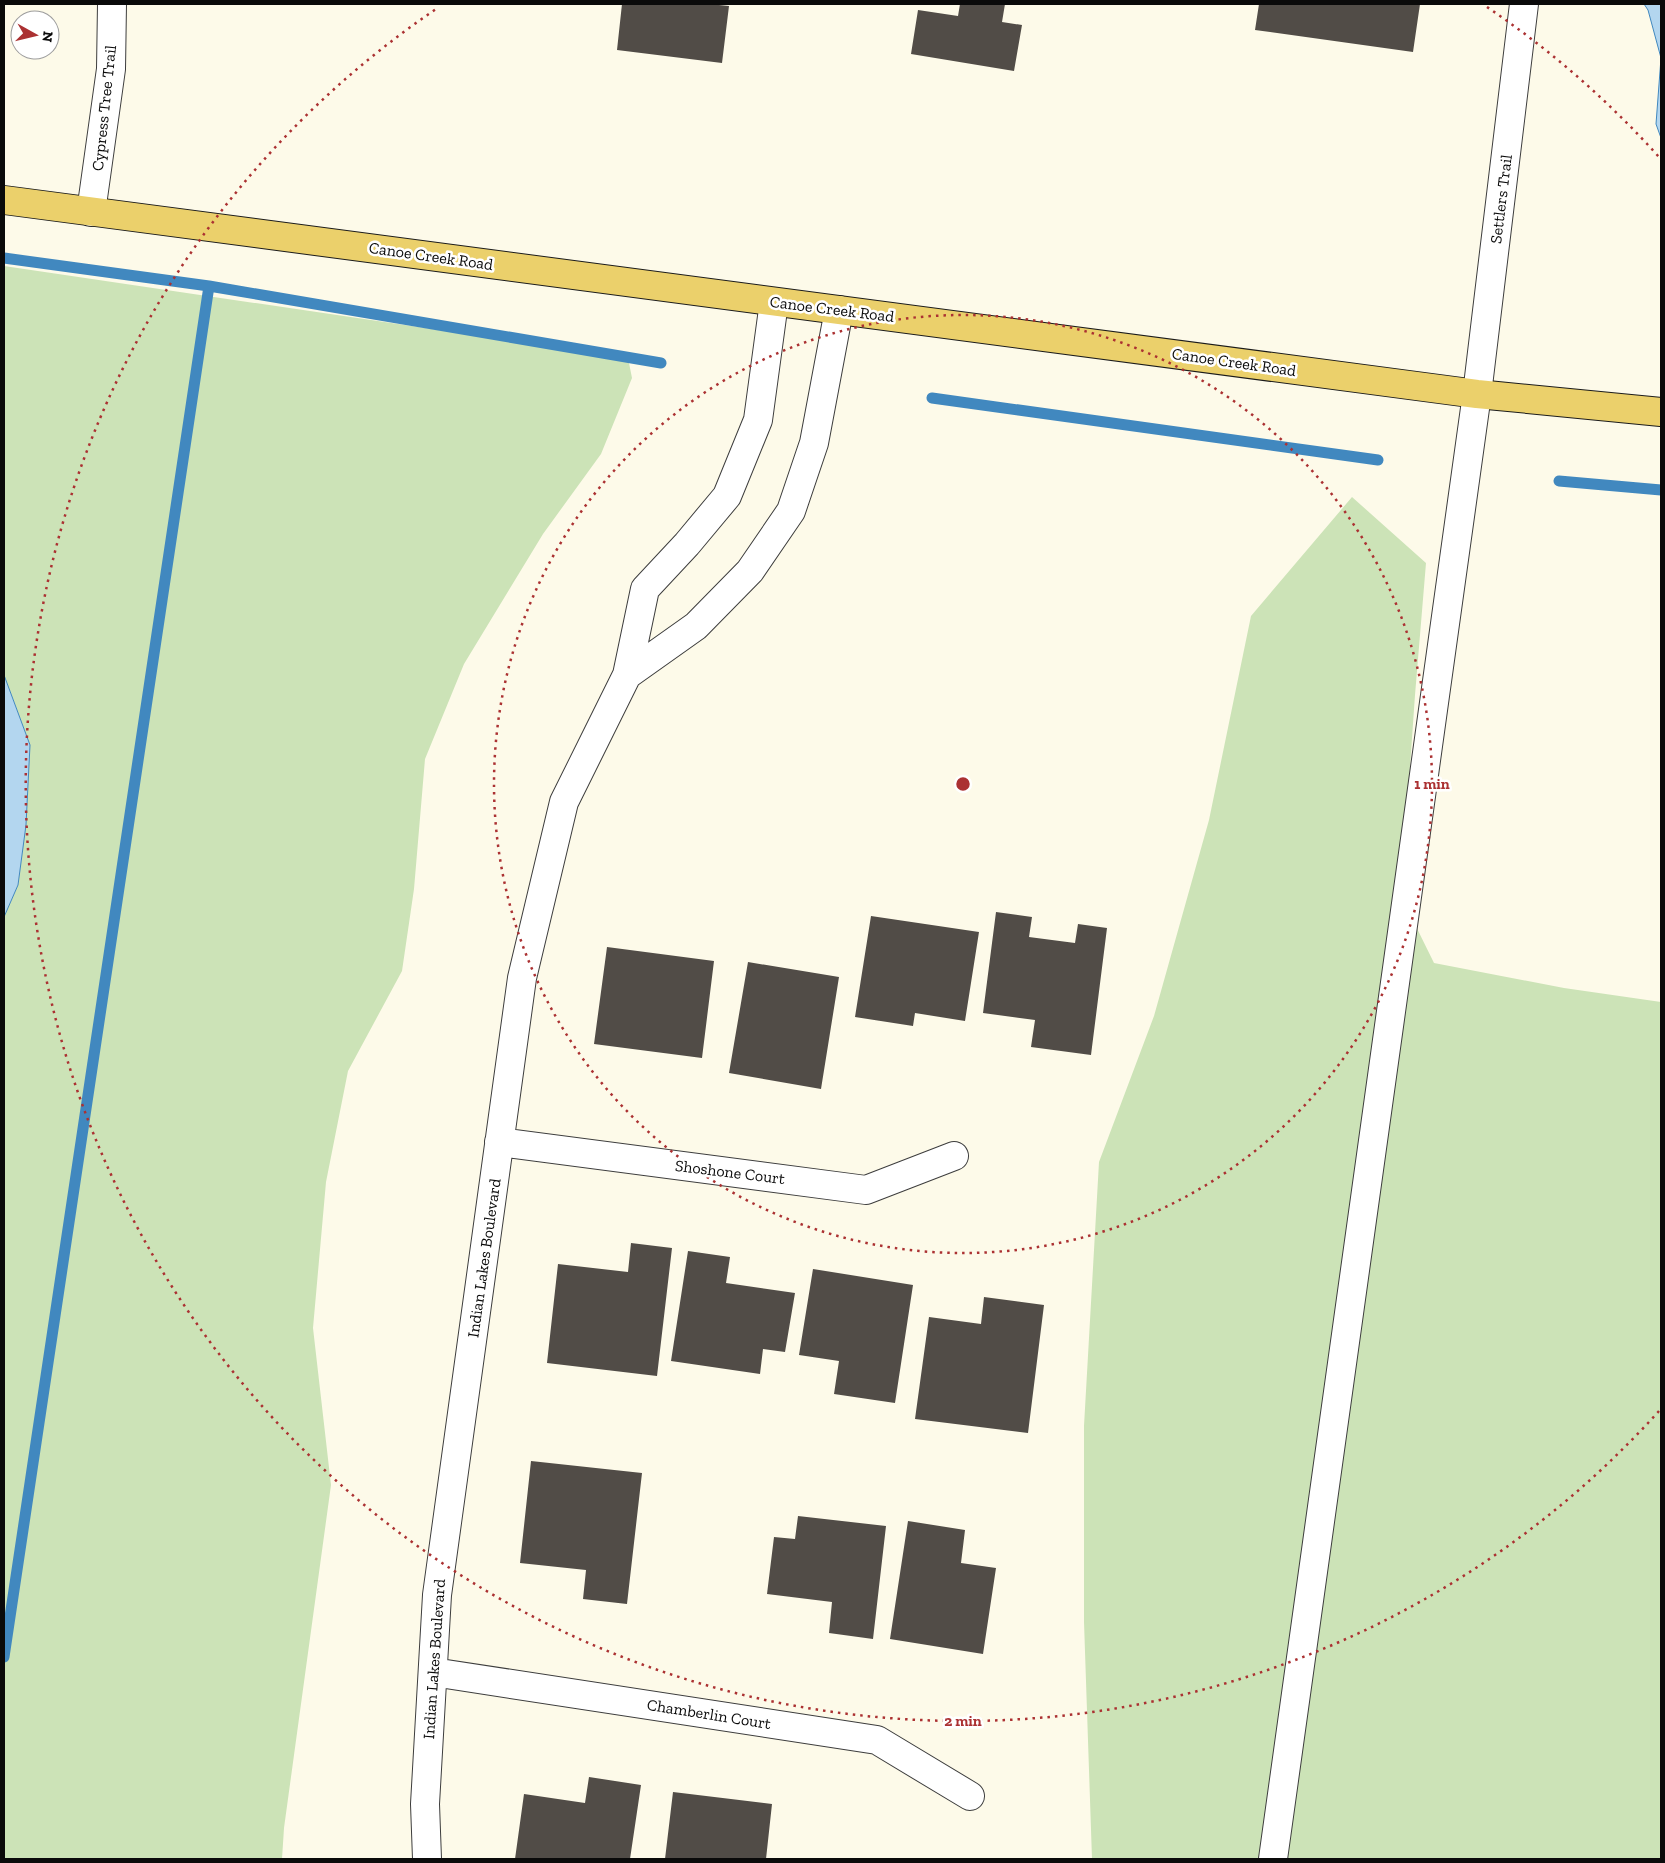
<svg xmlns="http://www.w3.org/2000/svg" width="1665" height="1863" viewBox="0 0 1665 1863" font-family="'Zilla Slab',serif">
	<rect width="100%" height="100%" fill="#fdfae9"/>
	<path fill="#cce3b7" d="M4 266 628 358 632 378 601 454 543 534 464 664 425 759 414 889 402 971 348 1071 326 1182 313 1328 331 1485 284 1828 282 1859H4V917L18 885 26 825 30 745 4 675Z
		M1352 497 1426 563 1415 695 1401 896 1434 963 1564 988 1661 1002V1859H1092L1084 1622V1426L1099 1162 1154 1016 1209 820 1251 616Z"/>
	<path fill="#b3d6ef" stroke="#4188bf" d="M1644 4H1661V138L1656 124 1661 58 1648 10Z
		M4 675 30 745 26 825 18 885 4 917Z"/>
	<g fill="none" stroke-linecap="round" stroke-linejoin="round">
		<path stroke="#4188bf" stroke-width="11" d="M4 258 209 286
			M932 398 1378 460
			M1559 481 1661 490
			M4 1657 209 286 661 363"/>
	</g>
	<path fill="#514c47" d="M622 4H709L729 6 722 63 617 50Z
		M960 4H1005L1002 22 1022 25 1014 71 911 54 918 10 958 16Z
		M1259 4H1420L1413 52 1255 30Z
		M996 912 1032 917 1029 937 1075 943 1078 924 1107 928 1091 1055 1031 1047 1035 1020 983 1013Z
		M871 916 979 932 965 1021 915 1013 913 1026 855 1017Z
		M607 947 714 961 702 1058 594 1044Z
		M748 962 839 977 821 1089 729 1073Z
		M631 1243 672 1248 657 1376 547 1363 558 1264 628 1272Z
		M688 1251 730 1257 726 1283 795 1293 785 1352 763 1349 760 1374 671 1361Z
		M813 1269 913 1285 895 1403 834 1394 839 1361 799 1355Z
		M984 1297 1044 1305 1028 1433 915 1419 929 1317 981 1324Z
		M531 1461 642 1473 627 1604 583 1599 586 1570 520 1563Z
		M798 1516 886 1526 873 1639 829 1633 832 1602 767 1594 774 1537 795 1539Z
		M908 1521 965 1530 961 1563 996 1568 983 1654 890 1639Z
		M589 1777 641 1785 630 1859H515L524 1794 585 1803Z
		M673 1792 772 1804 766 1859H665Z"/>
	<g fill="none" stroke-linecap="round" stroke-linejoin="round">
		<defs>
			<path id="minor" d="M91 212 111 69 112 4
				M627 675 696 626 750 571 791 511 814 443 839 310
				M499 1142 866 1190 954 1156
				M433 1672 877 1740 970 1796
				M427 1859 425 1804 437 1595 522 978 564 802 627 675 645 589 687 544 727 496 758 420 774 302
				M1273 1859 1477 394 1524 4"/>
			<path id="major" d="M4 200 1477 394 1661 412"/>
		</defs>
		<use href="#minor" stroke="#3d3d3d" stroke-width="30"/>
		<use href="#major" stroke="#1b1b1b" stroke-width="30"/>
		<use href="#minor" stroke="#fff" stroke-width="28"/>
		<use href="#major" stroke="#ebd06b" stroke-width="28"/>
	</g>
	<g fill="none" stroke="#ab3132" stroke-width="2.5" stroke-dasharray="2.5 5">
		<circle cx="963" cy="784" r="469"/>
		<path d="M1659 1411A937 937 0 1 1 439 7M1487 7A937 937 0 0 1 1659 157"/>
	</g>
	<g text-anchor="middle" dominant-baseline="central" stroke-width="5" stroke-linejoin="round" paint-order="stroke">
		<g font-size="16" fill="#0a0a0a" stroke="#fff">
			<text transform="translate(104 108) rotate(-84)">Cypress Tree Trail</text>
			<text transform="translate(1501 199) rotate(-83)">Settlers Trail</text>
			<text transform="translate(431 256) rotate(8)">Canoe Creek Road</text>
			<text transform="translate(832 309) rotate(7)">Canoe Creek Road</text>
			<text transform="translate(1234 362) rotate(8)">Canoe Creek Road</text>
			<text transform="translate(730 1172) rotate(7)">Shoshone Court</text>
			<text transform="translate(484 1258) rotate(-82)">Indian Lakes Boulevard</text>
			<text transform="translate(434 1659) rotate(-86)">Indian Lakes Boulevard</text>
			<text transform="translate(709 1714) rotate(9)">Chamberlin Court</text>
		</g>
	</g>
	<circle cx="963" cy="784" r="8" fill="#ab3132" stroke="#fff" stroke-width="2.5"/>
	<g font-size="15" text-anchor="middle" font-weight="bold" fill="#ab3132" stroke="#fff" stroke-width="5" stroke-linejoin="round" paint-order="stroke">
		<text x="1432" y="789">1 min</text>
		<text x="963" y="1726">2 min</text>
	</g>
	<rect width="1665" height="1863" fill="none" stroke="#0a0a0a" stroke-width="10"/>
	<g transform="translate(35 35) rotate(98)"><circle r="24" fill="#ffffff" stroke="#9d9d9d"/>
	<path d="M0-4L9 19L0 12L-9 19Z" fill="#ab3132"/>
	<text y="-8" font-size="14" font-weight="bold" text-anchor="middle" fill="#0a0a0a">N</text>
	</g>
</svg>
